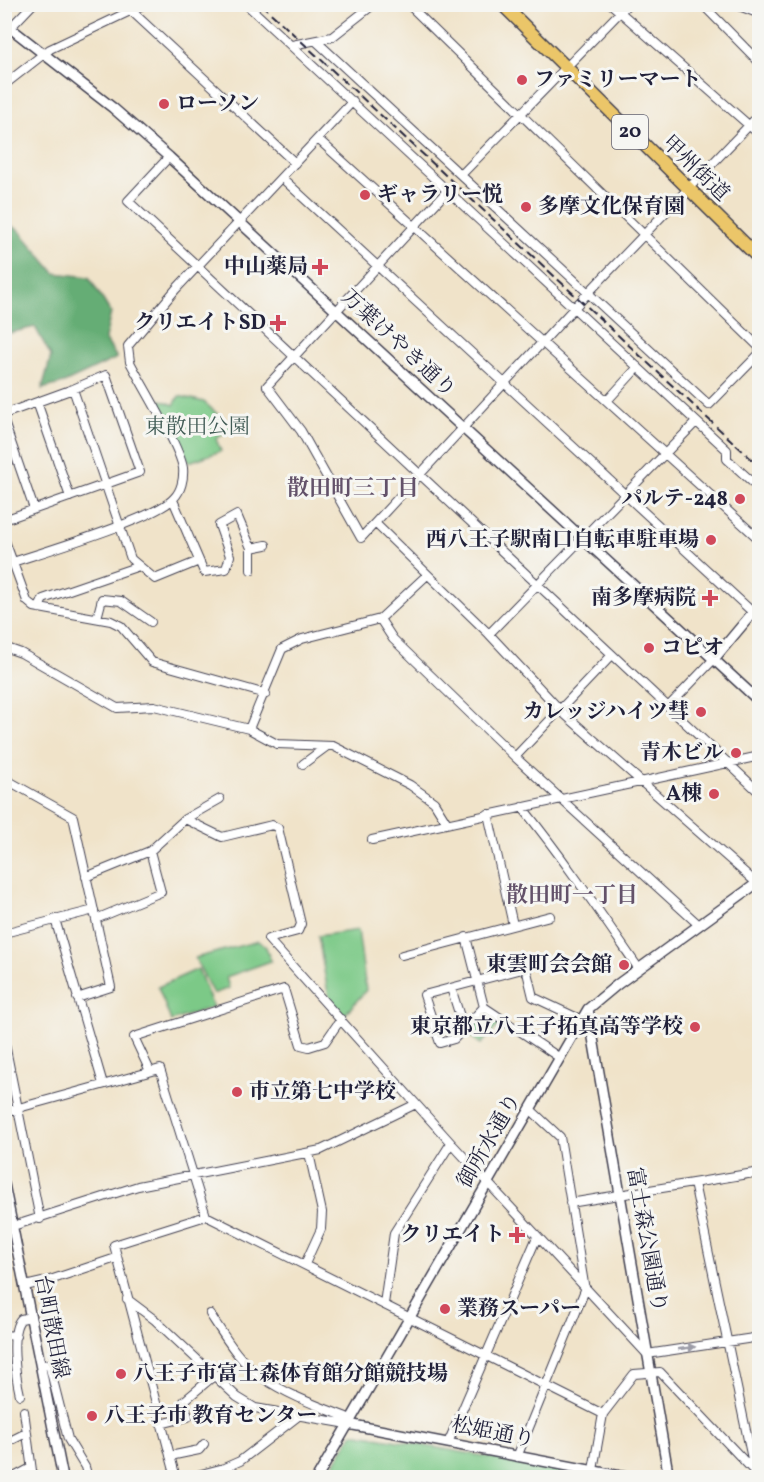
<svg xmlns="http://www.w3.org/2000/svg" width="764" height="1482" viewBox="0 0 764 1482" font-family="Vollkorn,'Noto Serif JP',serif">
	<rect width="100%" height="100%" fill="#f6f6f2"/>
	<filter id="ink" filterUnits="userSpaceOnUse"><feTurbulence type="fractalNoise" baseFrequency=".0167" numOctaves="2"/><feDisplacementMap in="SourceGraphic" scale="12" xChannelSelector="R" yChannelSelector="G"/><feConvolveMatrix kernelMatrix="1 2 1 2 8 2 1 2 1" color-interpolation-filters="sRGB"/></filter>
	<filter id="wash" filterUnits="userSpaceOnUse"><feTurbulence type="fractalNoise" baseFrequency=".008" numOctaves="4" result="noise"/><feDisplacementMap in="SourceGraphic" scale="24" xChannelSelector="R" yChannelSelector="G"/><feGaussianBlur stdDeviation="1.35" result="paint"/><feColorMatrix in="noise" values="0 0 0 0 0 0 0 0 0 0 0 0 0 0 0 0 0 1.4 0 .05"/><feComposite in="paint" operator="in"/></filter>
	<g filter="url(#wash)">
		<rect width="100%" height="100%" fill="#f0e3c9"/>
		<path fill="#7cc987" stroke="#4f7661" stroke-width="1.5" d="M179 396 204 402 233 428 216 439 221 451 189 462 159 404 161 400 174 405Z
			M358 930 366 990 343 1017 329 999 318 936Z
			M258 941 266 947 271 961 226 977 229 988 213 994 195 958Z
			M198 969 213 1007 171 1021 158 987Z
			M484 1012 501 1023 481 1044 464 1032Z
			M353 1433 603 1477H326Z"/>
		<path fill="#65ad74" stroke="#446858" stroke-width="1.5" d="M4 222 19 230 55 273 89 277 111 313 105 339 117 358 64 383 42 389 51 356 35 327 5 334Z"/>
	</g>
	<g filter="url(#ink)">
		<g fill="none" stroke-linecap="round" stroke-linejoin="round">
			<defs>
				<path id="minor" d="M124 4 295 163
					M246 4 727 450V459L760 489
					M408 4 760 348
					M611 4 760 135
					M702 4 760 63
					M734 4 760 14
					M11 27 33 4
					M316 41 709 405 760 353
					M292 45 332 37 374 4
					M4 85 50 49 145 4
					M318 139 760 540
					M169 157 128 201 760 793
					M461 175 628 4
					M282 178 760 619
					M448 190 267 386 301 431 361 538 588 293 760 114
					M607 401 638 367
					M37 402 70 497
					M4 414 73 389 131 559 155 579 199 561
					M4 422 34 509
					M173 500 204 572 226 569 230 556 219 525 237 515 251 548 266 545
					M4 520 140 472 106 375 73 389
					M375 523 489 634 561 711 760 886
					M4 538 27 601 34 607 111 621 121 626 152 662 266 694
					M251 548V570
					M4 565C36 554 156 519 174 498 181 491 184 479 183 468 179 445 143 387 130 362L128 346 176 289 353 101
					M39 608 43 599 139 566
					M97 618 102 599 121 601 151 622
					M380 619 393 639 515 757 699 925
					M489 634 696 422
					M4 647 21 653 117 708 154 706 249 729 277 744 333 746 410 785 434 802 447 823
					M668 707 714 659
					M249 729 282 649 302 639 380 619 427 575
					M515 757 612 655
					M303 764 326 747
					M4 781 7 780 73 817 111 987 77 998
					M522 807C564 859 601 914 639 969
					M488 814 513 925
					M185 819 220 799
					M372 840 760 756
					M86 877 150 851 185 819 222 837 272 825 278 828 301 924 298 931 268 939 451 1143 647 1354 760 1337
					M55 919 103 1084
					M96 919 161 892 150 851
					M4 933 94 910
					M466 937 484 1007 560 1058
					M402 955 550 916
					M451 988 464 1029
					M484 1007 454 1039 440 1043 424 995 526 968 533 997 582 1020
					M4 1039 40 1219
					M150 1071 134 1037 284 989 301 1045 309 1047 325 1042 341 1019
					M4 1112 160 1069 206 1216
					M757 1173 760 1185
					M694 1183 756 1478
					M570 1203 760 1172
					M13 1226 138 1186 321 1150 416 1104
					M305 1264 321 1229 322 1212 309 1153
					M25 1286 47 1281 116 1258
					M127 1299 155 1320 237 1397 255 1408 348 1424
					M384 1304 394 1233 451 1143
					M210 1314C225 1337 240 1363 263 1378 289 1396 321 1407 351 1419
					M4 1335 16 1336
					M41 1366 49 1364 68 1439 85 1467 88 1478
					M20 1395C16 1378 9 1332 21 1319L31 1317
					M24 1411 33 1478
					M161 1424 188 1417 184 1401 215 1375
					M448 1443 537 1237
					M4 1444 26 1433
					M170 1456 199 1450 204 1444
					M517 1457 585 1290 560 1137 530 1109
					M224 1468 227 1478
					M593 1470 603 1414 634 1374 660 1372 752 1469
					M12 1478 31 1468
					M176 1478 114 1245 206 1216 603 1414
					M186 1478 224 1468 240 1461 297 1417"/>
				<path id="tertiary" d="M4 23 113 108 169 157 760 702
					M714 659 760 604
					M588 1009 669 1478
					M4 1184 63 1478
					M348 1424 631 1478
					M317 1478 588 1009 618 984 760 881"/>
				<path id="trunk" d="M502 4 760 259"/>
			</defs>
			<use href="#minor" stroke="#413f50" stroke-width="10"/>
			<use href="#tertiary" stroke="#413f50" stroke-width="12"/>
			<use href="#trunk" stroke="#413f50" stroke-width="15"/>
			<use href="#minor" stroke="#fff" stroke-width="8"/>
			<use href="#tertiary" stroke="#fff" stroke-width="9"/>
			<use href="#trunk" stroke="#ebc669" stroke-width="12"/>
			<path stroke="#22223b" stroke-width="2" stroke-dasharray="9 4.5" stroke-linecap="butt" d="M261 4 760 467"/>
		</g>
		<defs><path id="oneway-solid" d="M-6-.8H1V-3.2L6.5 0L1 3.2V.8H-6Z" transform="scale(1.5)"/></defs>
		<use fill="#9c9ca7" href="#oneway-solid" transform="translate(687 1348) rotate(-8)"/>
	</g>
	<g fill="#d1495b" stroke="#f6f6f2" stroke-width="2">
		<circle cx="522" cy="80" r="6"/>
		<circle cx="164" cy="104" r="6"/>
		<circle cx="365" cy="195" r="6"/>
		<circle cx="526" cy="207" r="6"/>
		<path d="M317 258h6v6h6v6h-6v6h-6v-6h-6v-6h6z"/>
		<path d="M275 314h6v6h6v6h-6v6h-6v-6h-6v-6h6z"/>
		<circle cx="740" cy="499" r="6"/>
		<circle cx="711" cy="540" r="6"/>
		<path d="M707 589h6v6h6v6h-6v6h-6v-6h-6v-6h6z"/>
		<circle cx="649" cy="648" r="6"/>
		<circle cx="701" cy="712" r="6"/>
		<circle cx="736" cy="753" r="6"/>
		<circle cx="714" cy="794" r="6"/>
		<circle cx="624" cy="965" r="6"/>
		<circle cx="695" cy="1027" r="6"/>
		<circle cx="237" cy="1092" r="6"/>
		<path d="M514 1226h6v6h6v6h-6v6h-6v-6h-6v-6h6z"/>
		<circle cx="445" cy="1309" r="6"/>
		<circle cx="121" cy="1374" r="6"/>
		<circle cx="92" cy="1416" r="6"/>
	</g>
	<g text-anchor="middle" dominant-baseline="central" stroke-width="6" stroke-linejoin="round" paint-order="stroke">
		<rect fill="#f6f6f2" stroke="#626272" stroke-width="1.5" x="612" y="115" width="36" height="34" rx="4.5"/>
		<g font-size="20" font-weight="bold" fill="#22223b">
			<text x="630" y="132">20</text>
		</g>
		<g font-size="21" font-weight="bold" fill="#22223b" stroke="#f6f6f2" text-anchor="end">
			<text x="534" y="80" text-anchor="start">ファミリーマート</text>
			<text x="176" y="104" text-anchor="start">ローソン</text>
			<text x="377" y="195" text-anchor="start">ギャラリー悦</text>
			<text x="538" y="207" text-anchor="start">多摩文化保育園</text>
			<text x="308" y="267">中山薬局</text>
			<text x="266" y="323">クリエイトSD</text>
			<text x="728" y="499">パルテ-248</text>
			<text x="699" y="540">西八王子駅南口自転車駐車場</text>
			<text x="696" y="598">南多摩病院</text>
			<text x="661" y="648" text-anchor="start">コピオ</text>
			<text x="689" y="712">カレッジハイツ彗</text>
			<text x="724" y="753">青木ビル</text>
			<text x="702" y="794">A棟</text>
			<text x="612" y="965">東雲町会会館</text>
			<text x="683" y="1027">東京都立八王子拓真高等学校</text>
			<text x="249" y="1092" text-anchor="start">市立第七中学校</text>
			<text x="505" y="1235">クリエイト</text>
			<text x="457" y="1309" text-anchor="start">業務スーパー</text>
			<text x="133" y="1374" text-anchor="start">八王子市富士森体育館分館競技場</text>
			<text x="104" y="1416" text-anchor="start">八王子市 教育センター</text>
		</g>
		<g font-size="21" fill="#22223b" stroke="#f6f6f2">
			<text transform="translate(695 169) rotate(44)">甲州街道</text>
			<text transform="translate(398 344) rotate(43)">万葉けやき通り</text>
			<text transform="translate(490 1141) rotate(-60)">御所水通り</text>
			<text transform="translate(646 1240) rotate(80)">富士森公園通り</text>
			<text transform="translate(51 1327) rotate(79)">台町散田線</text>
			<text transform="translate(493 1433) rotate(11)">松姫通り</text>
		</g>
		<g font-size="21" fill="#425c56" stroke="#f6f6f2">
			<text x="197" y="427">東散田公園</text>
		</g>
		<g font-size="22" font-weight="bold" fill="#63526a" stroke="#f6f6f2">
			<text x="353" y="489">散田町三丁目</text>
			<text x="572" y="896">散田町一丁目</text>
		</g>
	</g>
	<rect width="764" height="1482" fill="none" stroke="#f6f6f2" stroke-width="24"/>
</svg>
